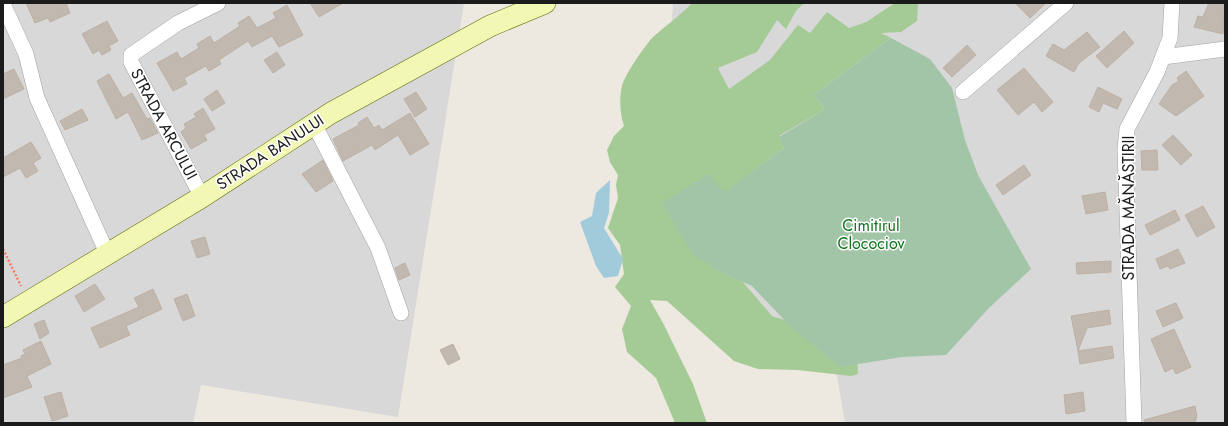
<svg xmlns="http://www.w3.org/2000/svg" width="1228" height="426" viewBox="0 0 1228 426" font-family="Jost,sans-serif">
	<rect width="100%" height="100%" fill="#ede9e0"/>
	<path fill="#d9d8d8" d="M3 3H464L398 417 201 385 193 423H3Z
		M673 3H1225V423H845L837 375 658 233Z"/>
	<path fill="#a4cb96" d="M692 3H804L796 11 786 29 777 20 757 52 718 68 729 89 770 60 798 25 810 33 827 12 849 28 866 22 895 3H918L917 21 901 32 881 33 891 38 814 95 825 109 779 136 784 148 725 193 719 271 742 281 772 316 797 324 857 352 858 374 851 376 797 370 758 369 734 361 667 301 650 300 663 323 693 384 707 423H675L656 378 627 352 622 329 631 306 615 287 624 274 620 245 608 228 618 198 616 185 618 175 610 162 607 150 614 136 624 126C620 114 619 99 622 86 624 76 645 45 653 37 666 25 680 16 692 3Z"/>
	<path fill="#a2c5a8" d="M891 38 930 59 952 88 965 140 978 175 1031 269 989 308 946 355 902 357 840 367 788 324 752 286 719 271 692 254 662 203 708 174 725 192 784 148 779 137 825 109 814 95Z"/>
	<path fill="#a1cbda" d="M610 180 609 213 604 228 623 259 618 276 604 278 596 266 580 222 592 216 596 193Z"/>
	<path fill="#c1b8b0" stroke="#beb0a3" d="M26 3H66L70 13 50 22 48 18 35 23Z
		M310 3H343L319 17Z
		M1015 3H1046L1030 18Z
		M1209 3H1225L1223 34 1194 27 1198 16 1203 17Z
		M287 5 303 35 279 47 272 36 252 47 248 41 219 60 221 64 209 71 206 66 184 78 187 84 173 91 157 63 177 52 181 59 199 48 197 44 210 36 214 43 240 26 238 23 249 16 257 28 276 18 273 13Z
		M107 21 118 41 109 46 111 50 102 55 99 50 93 54 82 34Z
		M1124 31 1134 43 1107 68 1096 56Z
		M1087 32 1100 47 1079 63 1074 72 1046 56 1053 44 1064 50Z
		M967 45 976 55 952 77 943 68Z
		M277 52 285 65 273 73 264 60Z
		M1024 68 1053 102 1042 112 1034 102 1018 115 997 90Z
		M14 69 24 89 3 99V74Z
		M1186 71 1204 96 1176 116 1159 104 1172 85 1179 81 1177 78Z
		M109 74 123 98 132 93 147 119 150 118 158 133 142 140 128 112 116 119 97 81Z
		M1098 87 1122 99 1117 109 1103 103 1099 112 1089 107Z
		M217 90 225 103 212 111 204 99Z
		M416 92 427 109 415 117 404 99Z
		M203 108 215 129 204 135 207 140 191 149 181 132 186 128 184 124 196 117 194 114Z
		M82 109 88 120 65 130 60 121Z
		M410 113 429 144 410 155 398 135 375 150 372 145 343 161 333 139 359 125 358 123 367 117 374 128 379 125 382 130Z
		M1173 135 1192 155 1181 165 1162 145Z
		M31 142 41 158 33 163 38 171 26 178 20 168 3 177V158Z
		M1157 150 1158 170H1142L1141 151Z
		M323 160 333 181 316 192 302 174Z
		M1024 165 1031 175 1003 195 996 185Z
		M1105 192 1108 210 1086 214 1082 196Z
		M1203 206 1215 227 1197 237 1185 215Z
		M1175 210 1180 220 1150 235 1145 225Z
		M205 237 210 254 197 258 191 241Z
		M1178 249 1185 263 1170 269 1168 266 1160 269 1156 259Z
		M1111 261V272L1077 274 1076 263Z
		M405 263 410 275 399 280 395 268Z
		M95 284 105 299 84 312 75 296Z
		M153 289 162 309 126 326 130 335 100 348 91 328 139 307 134 298Z
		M187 294 195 316 183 321 174 299Z
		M1176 303 1183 318 1163 327 1156 311Z
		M1109 310 1111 324 1087 328 1078 351 1071 316Z
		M44 320 49 333 40 339 34 324Z
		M1174 329 1191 367 1176 374 1173 368 1165 372 1151 339Z
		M41 341 51 364 27 376 32 387 3 398V365L22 358 21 356 25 354 23 350Z
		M453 344 460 359 448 365 440 350Z
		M1112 346 1114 358 1080 364 1078 351Z
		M61 392 68 416 52 421 44 397Z
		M1083 392 1085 411 1066 414 1064 395Z
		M1195 406 1197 416 1195 423H1145L1144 420Z"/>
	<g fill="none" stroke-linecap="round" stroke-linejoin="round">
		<defs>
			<path id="street" d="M3 4 26 54 37 98 108 255
				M1163 57 1225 49
				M963 92 1066 3
				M314 124 378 248 401 313
				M202 197 131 62V55L178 23 218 3
				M1134 423 1125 149 1127 129 1157 72 1170 38 1172 3"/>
			<path id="secondary" d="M3 317 202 197 331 113 490 26 545 3"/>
		</defs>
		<use href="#street" stroke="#a2a2a2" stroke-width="16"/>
		<use href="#secondary" stroke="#5f6d07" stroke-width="22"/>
		<path stroke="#f77b67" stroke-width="2.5" stroke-dasharray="2 2" stroke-linecap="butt" d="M3 249 21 286"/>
		<use href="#street" stroke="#fff" stroke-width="15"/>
		<use href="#secondary" stroke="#f2f8b3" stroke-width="21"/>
	</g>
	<g text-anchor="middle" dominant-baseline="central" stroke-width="3" stroke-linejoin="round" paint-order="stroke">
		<g font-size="16" fill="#1b1b1b" stroke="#fff">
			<text transform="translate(164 124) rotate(62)">STRADA ARCULUI</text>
			<text transform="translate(270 152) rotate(-33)">STRADA BANULUI</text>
			<text transform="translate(1128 208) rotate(-90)">STRADA MĂNĂSTIRII</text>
		</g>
		<g font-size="16" fill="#0d7519" stroke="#fff">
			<text x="871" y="225">Cimitirul<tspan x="871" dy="18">Clocociov</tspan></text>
		</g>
	</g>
	<rect width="1228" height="426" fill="none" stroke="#1b1b1b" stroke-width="8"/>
</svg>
